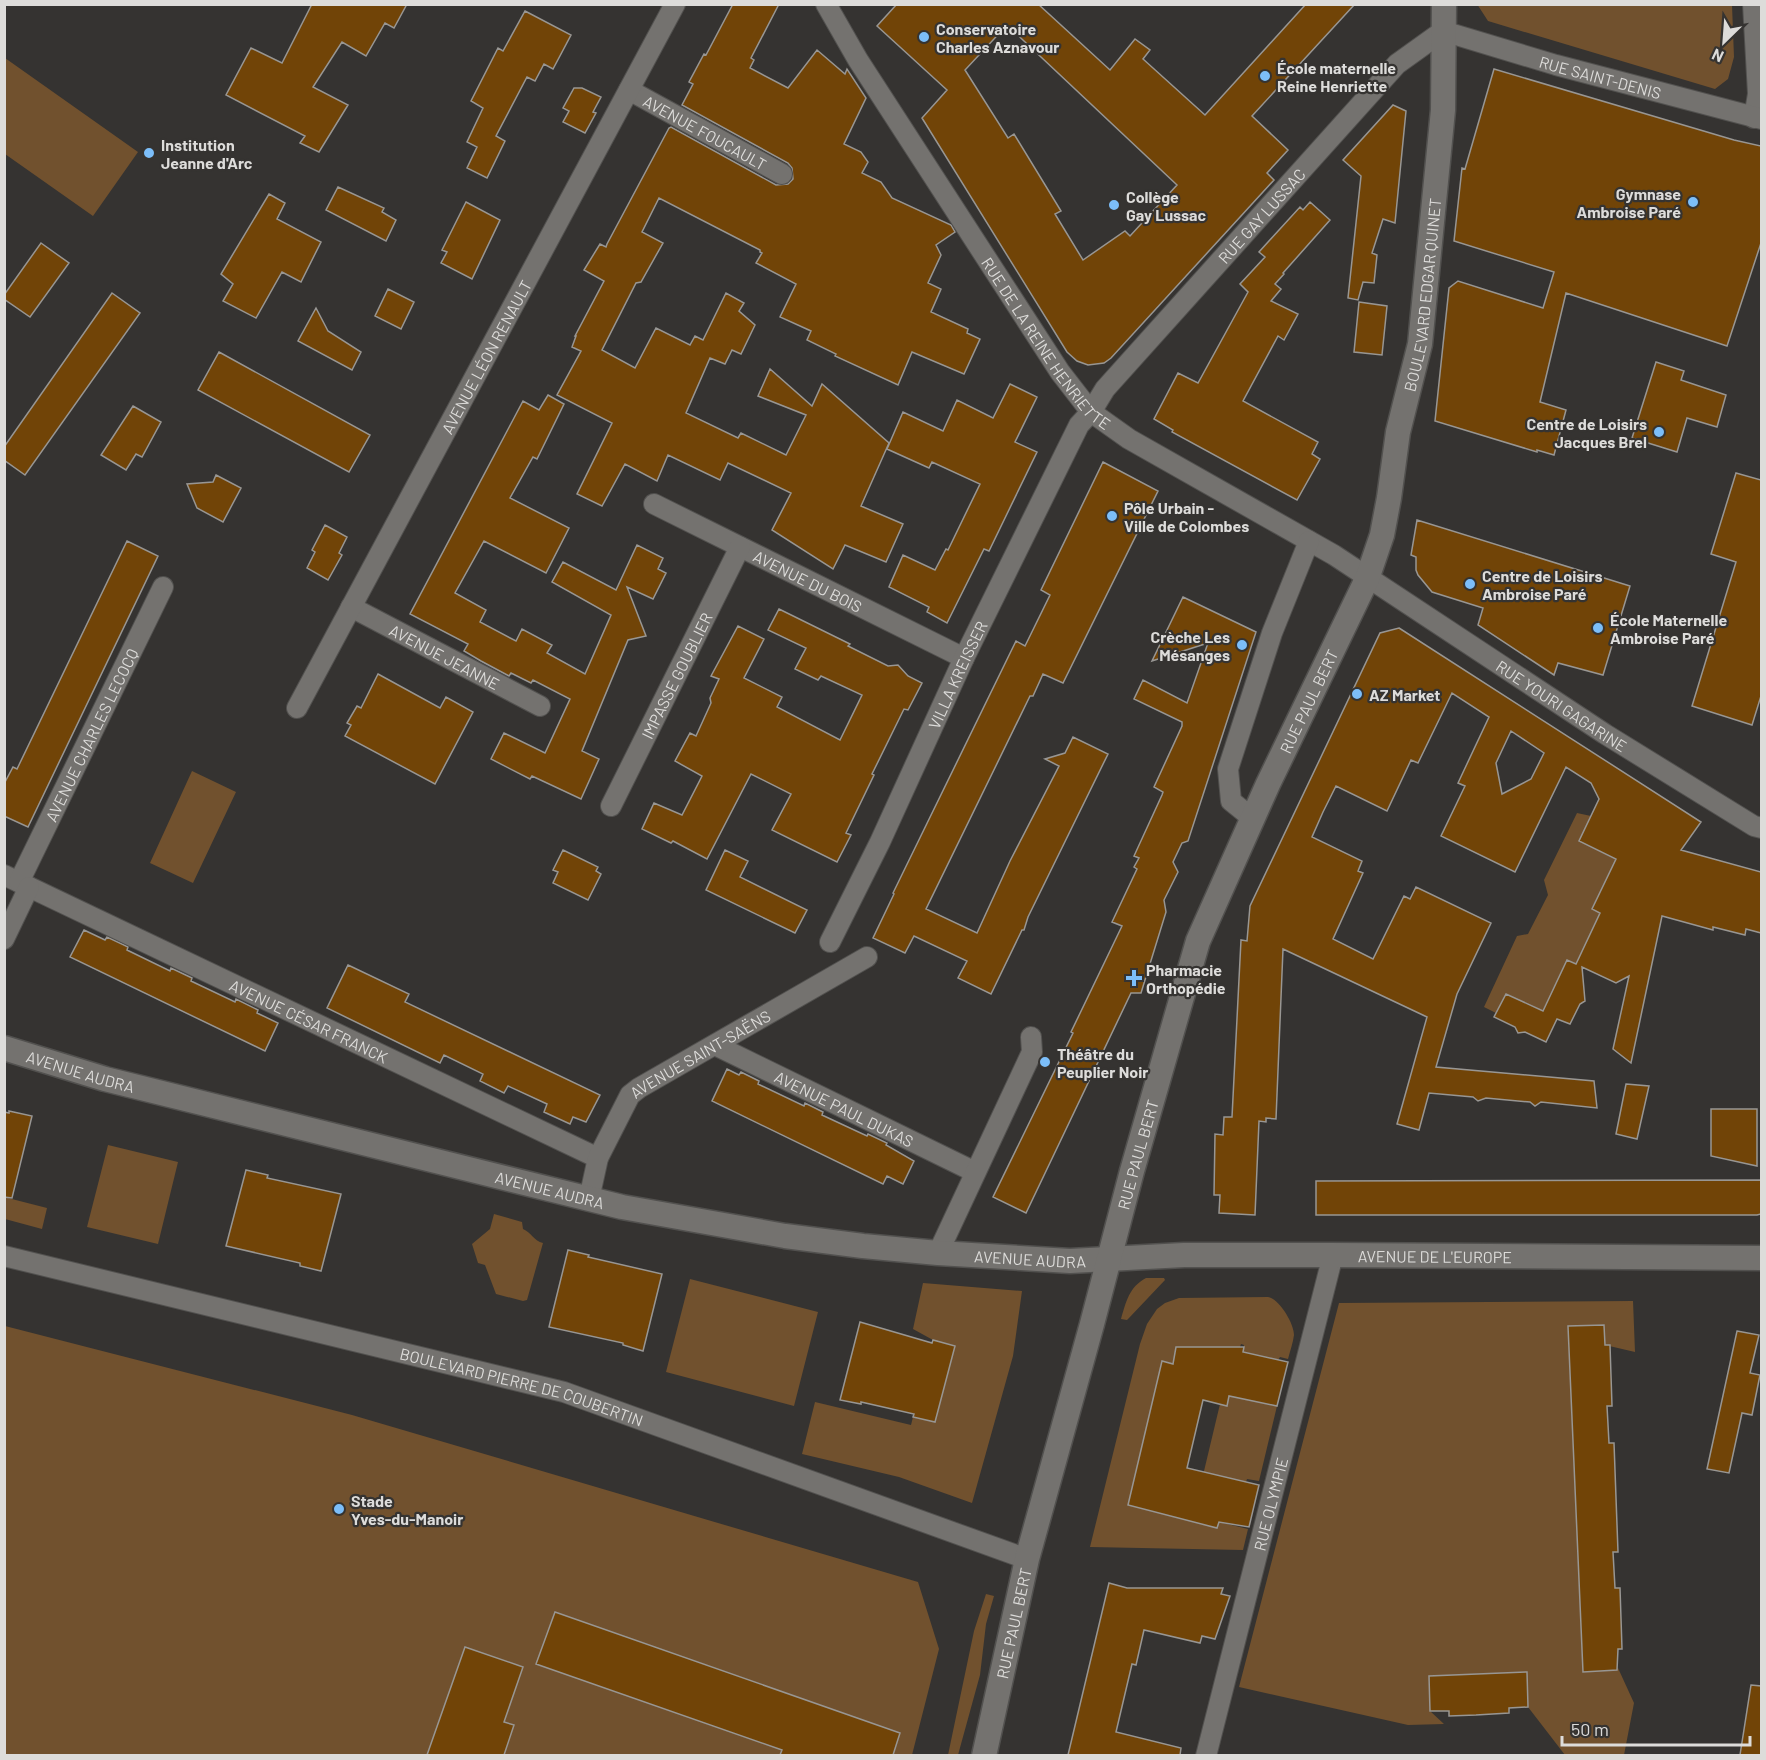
<svg xmlns="http://www.w3.org/2000/svg" width="1766" height="1760" viewBox="0 0 1766 1760" font-family="Barlow,sans-serif">
	<rect width="100%" height="100%" fill="#353331"/>
	<path fill="#71512e" d="M1477 4 1732 5 1734 57 1728 79 1715 89 1488 21Z
		M5 58 138 152 93 216 5 154Z
		M192 771 236 792 193 883 150 863Z
		M1577 813 1591 816 1616 859 1592 908 1600 913 1576 964 1567 960 1543 1011 1506 994 1496 1013 1484 1007 1517 936 1528 934 1548 895 1544 880Z
		M108 1145 178 1162 158 1244 87 1227Z
		M4 1197 47 1208 42 1229 5 1219Z
		M494 1214 522 1222 523 1229C531 1232 534 1241 543 1243L527 1300 523 1301 496 1294 485 1265 478 1263 472 1244 490 1229Z
		M1146 1278H1164L1165 1280 1129 1318 1127 1320 1121 1319C1126 1302 1129 1287 1146 1278Z
		M690 1279 818 1312 794 1406 666 1372Z
		M923 1283 1022 1291 1013 1356 972 1503 899 1477 802 1454 815 1402 911 1425 913 1417 935 1422 954 1346 933 1340 913 1329Z
		M1268 1297C1279 1299 1294 1323 1294 1335 1293 1343 1290 1351 1288 1359L1280 1357 1278 1360 1243 1352 1244 1345 1241 1344 1240 1347H1177L1173 1364 1162 1361 1128 1505 1217 1528 1219 1522 1248 1529 1243 1550 1090 1547 1140 1344 1147 1324 1157 1309 1165 1303 1179 1298Z
		M1633 1301 1635 1352 1605 1345 1604 1325 1568 1327 1583 1670 1618 1668 1634 1703 1624 1755H1565L1528 1707 1526 1672 1429 1676 1430 1711 1444 1724 1408 1725 1239 1687 1339 1303Z
		M5 1326 352 1415 918 1582 939 1649 912 1755H5Z
		M1229 1396 1277 1406 1259 1481 1247 1479 1246 1482 1211 1474 1206 1494 1199 1492 1220 1404 1227 1406Z
		M986 1594 994 1596 986 1624 980 1675 958 1755H948L974 1631Z"/>
	<path fill="#714407" stroke="#989693" stroke-width="1.5" fill-rule="evenodd" d="M312 4H407L394 28 385 23 366 56 342 42 313 87 348 105 319 152 300 143 305 136 226 95 251 48 282 63Z
		M733 4H779L751 58 754 60 750 68 788 88 817 50 845 74 847 69 866 98 844 144 861 152 868 162 862 173 881 182 892 198 951 225 955 232 936 245 941 255 928 283 941 289 931 312 968 329 967 333 980 339 964 374 912 352 898 385 835 356 836 354 807 340 811 331 780 317 796 284 756 263 762 253 760 252V250L659 198 642 232 663 243 641 282 636 283 602 350 635 368 656 328 690 345 695 336 703 340 726 293 744 303 739 311 755 325 741 354 732 350 725 364 710 358 686 413 738 438 741 433 786 455 806 415 758 396 770 369 812 406 822 384 889 443 861 506 903 524 886 562 845 545 833 569 772 530 791 493 728 463 720 480 668 455 657 481 625 464 602 506 577 494 612 423 557 395 581 351 572 347 576 336H575L604 281 584 270 600 244 606 247 607 244 669 128 671 127 776 185 788 184 793 179 792 168 788 163 682 105 693 84 689 82 704 54 706 55Z
		M897 4H1038L1110 70 1135 39 1150 50 1143 59 1205 115 1306 4H1355L1252 116 1288 150 1267 173 1274 180 1111 358 1104 363 1088 365 1077 361 1067 352 922 118 947 90 877 26ZM1007 25 1177 185 1130 236 1125 231 1083 260 1055 214 1061 211 1014 134 1008 138 965 70Z
		M525 11 571 35 553 69 544 64 535 81 527 77 496 136 505 141 487 178 467 168 477 147 467 142 483 108 471 101 498 48 503 51Z
		M1494 69 1734 140 1761 146V243L1727 346 1566 293 1540 402 1566 410 1554 455 1537 450V452L1435 421 1449 288 1458 281 1543 308 1554 272 1454 241 1462 168 1465 169Z
		M574 88H582L601 97 593 112 596 113 585 133 563 122 569 111 563 108Z
		M1393 105 1406 111 1395 223 1383 219 1372 253 1377 255 1374 283 1363 282 1358 300 1348 298 1361 176 1343 160Z
		M338 187 384 208 382 212 396 220 386 241 326 210Z
		M269 194 285 203 277 219 321 242 301 282 282 272 256 318 223 301 233 284 221 274Z
		M466 202 500 220 472 279 441 263 447 252 442 250Z
		M1310 202 1330 220 1283 273 1284 274 1275 284 1281 289 1271 301 1298 314 1284 340 1278 336 1243 401 1318 442 1312 454 1320 459 1297 500 1172 432 1173 430 1154 419 1178 373 1198 383 1248 292 1240 284 1265 257 1259 252 1300 207 1303 210Z
		M41 243 69 263 30 317 4 299V295Z
		M388 289 414 302 401 329 375 316Z
		M112 293 140 313 25 475 4 460V447Z
		M1359 302 1387 306 1382 355 1354 352Z
		M316 308 328 331 361 352 352 370 298 341Z
		M219 352 370 435 349 472 198 390Z
		M1656 362 1684 371 1681 380 1726 395 1717 427 1687 418 1677 452 1632 438Z
		M1010 384 1037 397 1015 442 1037 452 989 551 984 549 947 623 927 612 929 607 889 587 903 555 935 570 946 549 948 550 980 484 932 462 929 468 887 449 903 412 943 431 957 400 993 418Z
		M548 395 564 404 537 459 533 457 510 498 569 528 546 573 484 541 455 593 486 610 480 622 516 641 522 629 552 645 547 653 585 674 611 615 552 582 563 562 616 590 637 545 663 558 658 569 666 573 653 599 627 587 646 636 628 640 582 751 599 759 581 799 532 776 530 779 491 759 504 733 545 753 570 699 533 680 531 683 511 673 509 676 481 661 464 651 468 644 410 614 523 401 539 410Z
		M133 406 161 422 142 457 136 454 126 470 101 455Z
		M1103 462 1158 491 1063 683 1043 674 1033 696H1030L926 909 977 933 1010 861 1059 766 1045 759 1065 753 1073 737 1108 754 1028 917 1024 930H1022L991 994 958 978 967 961 914 936 905 953 873 938 894 894 893 893 1016 641 1025 646 1050 595 1041 590Z
		M1736 473 1761 480V696L1752 725 1692 706 1736 562 1711 554Z
		M216 475 241 488 223 522 197 508 187 484 213 482Z
		M1417 520 1630 586 1603 675 1558 663 1554 675 1478 625 1483 608 1432 592 1418 575 1416 570V557L1411 555Z
		M325 525 347 537 339 553 342 555 328 580 307 568 315 552 312 550Z
		M127 541 158 556 28 827 4 816V784L13 767 17 769Z
		M1183 597 1256 632 1188 841 1182 843 1173 862 1178 872 1164 900 1166 912 1141 993H1131L1026 1213 993 1197 1073 1033 1071 1032 1122 926 1112 922 1137 869 1134 867 1139 858 1134 856 1162 795 1163 792 1154 787 1182 726V722L1134 699 1143 680 1187 703 1208 643 1152 661Z
		M779 609 850 644 848 646 888 666 898 665 908 676 922 683 908 710 904 709 872 774 874 775 846 833 851 835 837 862 772 830 791 794 751 774 707 859 673 841 671 843 642 829 654 803 682 815 702 776 675 761 690 733 696 736 711 703 710 698 719 679 711 676 738 626 764 639 744 678 782 697 777 707 840 740 862 695 821 676 818 680 795 669 806 648 768 630Z
		M1399 628 1701 822 1681 850 1761 872V933L1746 929 1745 935 1713 927V930L1662 916 1631 1063 1613 1049 1629 976 1616 983 1582 967 1585 1001 1580 1004 1570 1024 1557 1019 1546 1042 1525 1032 1518 1033 1515 1027 1494 1017 1506 994 1543 1011 1567 960 1576 964 1600 913 1592 909 1616 859 1579 841 1599 799 1591 783 1566 767 1515 872 1441 836 1465 786 1458 783 1489 717 1452 693 1418 763 1411 760 1387 811 1336 786 1323 812 1312 837 1362 861 1358 871 1363 873 1333 939 1373 959 1404 896 1410 899 1416 887 1491 923 1457 994 1436 1067 1594 1081 1597 1108 1541 1102 1535 1106 1530 1102 1486 1098 1478 1101 1473 1097 1429 1093 1419 1130 1397 1124 1427 1017 1283 949 1276 1119 1266 1118V1122L1259 1121 1255 1215 1219 1213 1220 1195H1214L1215 1134 1223 1135 1224 1117H1232L1241 940 1247 941 1250 906 1380 633ZM1511 731 1544 753 1531 779 1502 794 1496 763Z
		M378 674 440 708 446 697 473 712 435 784 345 736 351 725 347 723 357 706 361 708Z
		M563 850 598 867 596 871 601 874 588 900 553 883 558 872 553 870Z
		M725 850 748 861 740 877 807 910 795 933 706 890Z
		M84 930 105 940 107 937 124 945 128 947 127 950 170 971 171 968 192 978 191 981 235 1002 236 999 258 1010 257 1013 278 1023 265 1051 70 957Z
		M348 965 409 994 405 1002 600 1095 586 1122 573 1117 570 1124 544 1112 547 1104 508 1086 504 1093 480 1081 483 1074 444 1055 440 1063 327 1008Z
		M727 1069 739 1075 741 1072 759 1081 758 1084 804 1106 805 1103 823 1112 822 1115 867 1136 868 1134 887 1143 886 1145 914 1161 903 1184 887 1176 883 1184 712 1101Z
		M1626 1084 1649 1086 1637 1139 1616 1134Z
		M1711 1109H1757V1166L1711 1156Z
		M9 1111 32 1116 12 1198 4 1197V1112L9 1113Z
		M246 1170 268 1175 267 1178 341 1194 321 1271 300 1266V1263L226 1246Z
		M1761 1180V1214L1757 1215H1316V1181Z
		M568 1250 589 1255 588 1257 662 1274 643 1351 623 1345V1343L549 1327Z
		M860 1322 932 1343 933 1340 955 1346 935 1422 913 1417 914 1414 861 1402V1404L840 1400Z
		M1604 1325 1605 1345H1610L1612 1406H1607L1609 1443H1614L1618 1552H1613L1615 1588H1620L1622 1649H1618L1617 1670 1583 1672 1568 1326Z
		M1737 1331 1759 1335 1750 1373 1760 1375 1752 1415 1742 1413 1729 1473 1707 1469Z
		M1176 1347H1244L1243 1352 1288 1362 1277 1406 1229 1396 1227 1406 1203 1400 1187 1468 1259 1485 1249 1527 1219 1522 1217 1528 1128 1505 1162 1361 1173 1364Z
		M1109 1583 1127 1588H1223L1221 1594 1230 1596 1215 1639 1202 1636 1200 1643 1144 1630 1136 1665 1132 1664 1116 1732 1181 1748 1180 1755H1068Z
		M555 1612 900 1733 893 1755H780L782 1750 536 1664Z
		M465 1647 523 1667 504 1722 514 1725 504 1755H427Z
		M1527 1672 1528 1707 1509 1708V1713L1476 1715 1449 1716V1711H1430L1429 1676Z
		M1751 1685 1761 1686V1755H1740Z"/>
	<g fill="none" stroke-linecap="round" stroke-linejoin="round">
		<defs>
			<g id="minor">
				<path id="s1" d="M826 4 858 60 1060 372 1091 412 1129 439 1334 555 1605 734 1754 826 1762 828"/>
				<path d="M1753 4 1758 94 1754 118"/>
				<path id="s2" d="M629 90 782 174"/>
				<path id="s3" d="M654 504 964 658"/>
				<path id="s4" d="M351 607 540 706"/>
				<path id="s5" d="M297 708 675 4"/>
				<path id="s6" d="M611 806 740 547"/>
				<path d="M1252 818 1231 801 1228 769 1272 633 1309 541"/>
				<path id="s7" d="M4 875 598 1158"/>
				<path id="s8" d="M19 882 163 587"/>
				<path d="M4 939 29 887"/>
				<path id="s9" d="M830 942 880 842 964 658 1079 425 1091 412 1105 389 1397 64 1443 31 1556 65 1762 119"/>
				<path id="s10" d="M715 1045 975 1172"/>
				<path id="s11" d="M589 1199 598 1158 630 1095 639 1088 867 957"/>
				<path d="M938 1253 1032 1052 1031 1037"/>
				<path id="s12" d="M4 1256 564 1392 1027 1559"/>
				<path id="s13" d="M1206 1756 1333 1255"/>
			</g>
			<g id="tertiary">
				<path id="s14" d="M4 1048 105 1079 622 1207 785 1236 863 1246 938 1253 1070 1261 1184 1255H1333L1762 1258"/>
				<path id="s15" d="M984 1756 1027 1559 1092 1324 1132 1171 1198 941 1268 784 1367 579 1382 535 1389 498 1398 432 1420 344 1443 110 1444 4"/>
			</g>
		</defs>
		<use href="#minor" stroke="#52514f" stroke-width="22"/>
		<use href="#tertiary" stroke="#52514f" stroke-width="27"/>
		<use href="#minor" stroke="#74726f" stroke-width="20"/>
		<use href="#tertiary" stroke="#74726f" stroke-width="24"/>
	</g>
	<g fill="#7cbef9" stroke="#353331" stroke-width="2">
		<circle cx="924" cy="37" r="6"/>
		<circle cx="1265" cy="76" r="6"/>
		<circle cx="149" cy="153" r="6"/>
		<circle cx="1693" cy="202" r="6"/>
		<circle cx="1114" cy="205" r="6"/>
		<circle cx="1659" cy="432" r="6"/>
		<circle cx="1112" cy="516" r="6"/>
		<circle cx="1470" cy="584" r="6"/>
		<circle cx="1598" cy="628" r="6"/>
		<circle cx="1242" cy="645" r="6"/>
		<circle cx="1357" cy="694" r="6"/>
		<path d="M1131 969h6v6h6v6h-6v6h-6v-6h-6v-6h6z"/>
		<circle cx="1045" cy="1062" r="6"/>
		<circle cx="339" cy="1509" r="6"/>
	</g>
	<g text-anchor="middle" dominant-baseline="central" stroke-width="4.5" stroke-linejoin="round" paint-order="stroke">
		<g font-size="16" font-weight="bold" fill="#dddcda" stroke="#353331" text-anchor="start">
			<text x="936" y="28">Conservatoire<tspan x="936" dy="18">Charles Aznavour</tspan></text>
			<text x="1277" y="67">École maternelle<tspan x="1277" dy="18">Reine Henriette</tspan></text>
			<text x="161" y="144">Institution<tspan x="161" dy="18">Jeanne d'Arc</tspan></text>
			<text x="1681" y="193" text-anchor="end">Gymnase<tspan x="1681" dy="18">Ambroise Paré</tspan></text>
			<text x="1126" y="196">Collège<tspan x="1126" dy="18">Gay Lussac</tspan></text>
			<text x="1647" y="423" text-anchor="end">Centre de Loisirs<tspan x="1647" dy="18">Jacques Brel</tspan></text>
			<text x="1124" y="507">Pôle Urbain -<tspan x="1124" dy="18">Ville de Colombes</tspan></text>
			<text x="1482" y="575">Centre de Loisirs<tspan x="1482" dy="18">Ambroise Paré</tspan></text>
			<text x="1610" y="619">École Maternelle<tspan x="1610" dy="18">Ambroise Paré</tspan></text>
			<text x="1230" y="636" text-anchor="end">Crèche Les<tspan x="1230" dy="18">Mésanges</tspan></text>
			<text x="1369" y="694">AZ Market</text>
			<text x="1146" y="969">Pharmacie<tspan x="1146" dy="18">Orthopédie</tspan></text>
			<text x="1057" y="1053">Théâtre du<tspan x="1057" dy="18">Peuplier Noir</tspan></text>
			<text x="351" y="1500">Stade<tspan x="351" dy="18">Yves-du-Manoir</tspan></text>
		</g>
		<g font-size="16" fill="#dddcda" stroke="#353331">
			<text stroke="none"><textPath href="#s9" startOffset="1276">RUE SAINT-DENIS</textPath></text>
			<text stroke="none"><textPath href="#s2" startOffset="87">AVENUE FOUCAULT</textPath></text>
			<text stroke="none"><textPath href="#s9" startOffset="852">RUE GAY LUSSAC</textPath></text>
			<text stroke="none"><textPath href="#s15" startOffset="1533">BOULEVARD EDGAR QUINET</textPath></text>
			<text stroke="none"><textPath href="#s1" startOffset="405">RUE DE LA REINE HENRIETTE</textPath></text>
			<text stroke="none"><textPath href="#s5" startOffset="399">AVENUE LÉON RENAULT</textPath></text>
			<text stroke="none"><textPath href="#s3" startOffset="172">AVENUE DU BOIS</textPath></text>
			<text stroke="none"><textPath href="#s4" startOffset="106">AVENUE JEANNE</textPath></text>
			<text stroke="none"><textPath href="#s9" startOffset="296">VILLA KREISSER</textPath></text>
			<text stroke="none"><textPath href="#s6" startOffset="146">IMPASSE GOUBLIER</textPath></text>
			<text stroke="none"><textPath href="#s15" startOffset="1107">RUE PAUL BERT</textPath></text>
			<text stroke="none"><textPath href="#s1" startOffset="1042">RUE YOURI GAGARINE</textPath></text>
			<text stroke="none"><textPath href="#s8" startOffset="164">AVENUE CHARLES LECOCQ</textPath></text>
			<text stroke="none"><textPath href="#s7" startOffset="338">AVENUE CÉSAR FRANCK</textPath></text>
			<text stroke="none"><textPath href="#s11" startOffset="194">AVENUE SAINT-SAËNS</textPath></text>
			<text stroke="none"><textPath href="#s14" startOffset="80">AVENUE AUDRA</textPath></text>
			<text stroke="none"><textPath href="#s10" startOffset="144">AVENUE PAUL DUKAS</textPath></text>
			<text stroke="none"><textPath href="#s15" startOffset="621">RUE PAUL BERT</textPath></text>
			<text stroke="none"><textPath href="#s14" startOffset="564">AVENUE AUDRA</textPath></text>
			<text stroke="none"><textPath href="#s14" startOffset="1455">AVENUE DE L'EUROPE</textPath></text>
			<text stroke="none"><textPath href="#s14" startOffset="1050">AVENUE AUDRA</textPath></text>
			<text stroke="none"><textPath href="#s12" startOffset="534">BOULEVARD PIERRE DE COUBERTIN</textPath></text>
			<text stroke="none"><textPath href="#s13" startOffset="260">RUE OLYMPIE</textPath></text>
			<text stroke="none"><textPath href="#s15" startOffset="136">RUE PAUL BERT</textPath></text>
		</g>
	</g>
	<rect width="1766" height="1760" fill="none" stroke="#dddcda" stroke-width="12"/>
	<g transform="translate(1724 42) rotate(205)" stroke="#353331" stroke-width="4.5" paint-order="stroke">
	<path d="M0-4.5L10 22L0 15L-10 22Z" fill="#dddcda"/>
	<text y="-9" font-size="16" font-weight="bold" text-anchor="middle" fill="#dddcda">N</text>
	</g>
	<path d="M1562 1736v9h188v-9" fill="none" stroke="#dddcda" stroke-width="3"/>
	<text x="1571" y="1736" font-size="18" fill="#dddcda" stroke="#353331" stroke-width="4.5" paint-order="stroke">50 m</text>
</svg>
